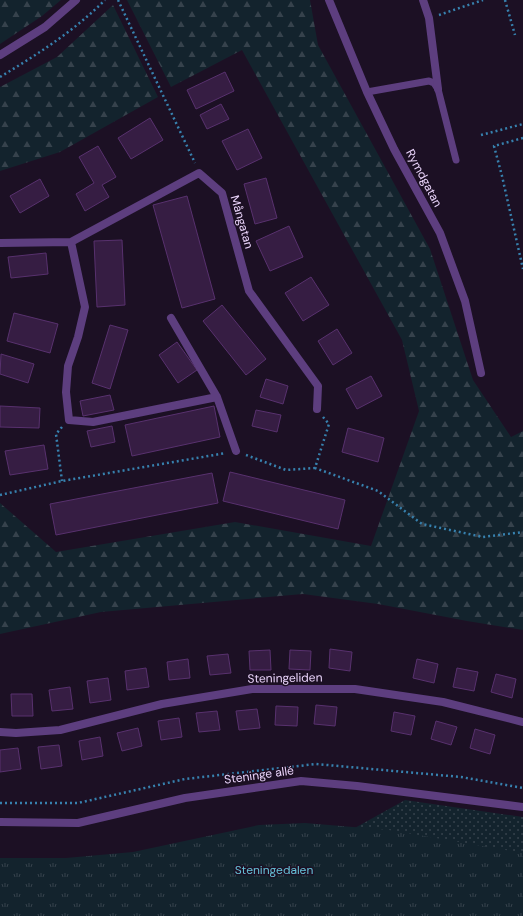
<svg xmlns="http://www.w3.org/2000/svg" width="523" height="916" viewBox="0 0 523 916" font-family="'DM Sans',sans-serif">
	<defs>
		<pattern id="grass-dots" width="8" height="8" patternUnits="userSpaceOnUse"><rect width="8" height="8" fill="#13232d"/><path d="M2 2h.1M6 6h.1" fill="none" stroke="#36424c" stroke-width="1.8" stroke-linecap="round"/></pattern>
		<pattern id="forest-firs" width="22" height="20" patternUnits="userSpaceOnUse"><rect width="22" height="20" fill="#13232d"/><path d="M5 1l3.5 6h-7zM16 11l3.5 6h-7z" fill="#36424c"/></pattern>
		<pattern id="park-tufts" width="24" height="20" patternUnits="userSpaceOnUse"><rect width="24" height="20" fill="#13232d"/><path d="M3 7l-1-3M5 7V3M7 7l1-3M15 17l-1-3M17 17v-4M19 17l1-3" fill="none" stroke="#36424c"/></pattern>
	</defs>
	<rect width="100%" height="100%" fill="#1c1024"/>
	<path fill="url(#grass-dots)" d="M405 800 523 817V855L353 829Z"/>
	<path fill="url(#forest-firs)" d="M0 0H61L42 16 0 44Z
		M127 0H310L318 45 430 249 473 380 511 437 523 431V630L467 621 378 604 303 594 101 612 0 634V503L56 552 235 522 371 546 419 411 402 340 242 50 171 87Z
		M113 5 158 97 60 152 0 171V87L57 57Z"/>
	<path fill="url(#park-tufts)" d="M305 823 389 830 523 853V916H0V858H66L133 852 259 825Z"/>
	<path fill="#361d43" stroke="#58316e" d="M225 72 234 91 196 109 187 90Z
		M221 104 229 119 207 129 200 115Z
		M150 118 163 140 131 159 118 138Z
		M248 129 262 158 237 170 222 141Z
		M98 146 116 177 102 185 109 197 85 211 76 194 94 183 79 157Z
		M266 178 277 218 255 224 244 184Z
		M40 179 49 196 20 213 10 196Z
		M187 196 215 299 182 308 153 205Z
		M289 226 303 257 270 271 256 241Z
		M122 240 125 305 97 307 94 241Z
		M46 253 48 274 11 278 8 257Z
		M311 277 329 305 303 321 285 293Z
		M222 305 266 359 246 375 203 321Z
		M14 313 58 324 50 353 7 341Z
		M110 325 128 330 110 389 92 383Z
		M337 329 352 353 333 365 318 341Z
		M177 342 197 370 178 383 159 355Z
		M1 354 34 364 28 383 0 374Z
		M371 376 382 396 357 409 346 389Z
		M266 379 288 386 283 404 260 397Z
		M110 395 114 410 83 416 80 401Z
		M0 406 40 408 39 428 0 427Z
		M214 406 220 437 132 456 125 425Z
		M256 410 281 415 277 432 252 426Z
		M112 426 115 442 91 447 87 431Z
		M348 428 384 438 378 462 342 452Z
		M44 445 48 469 10 475 5 451Z
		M230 472 345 500 338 529 223 501Z
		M212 473 218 503 56 535 50 504Z
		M330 649 352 652 350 671 329 668Z
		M270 650 271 670H250L249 651Z
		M290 650 311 651 310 670 289 669Z
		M228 654 231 673 210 675 207 656Z
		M188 659 190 678 169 680 167 662Z
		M417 659 438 664 434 683 413 678Z
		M146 668 149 687 127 690 125 671Z
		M457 668 478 672 474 691 453 687Z
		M496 674 516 679 512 698 491 692Z
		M108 678 111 700 90 703 87 681Z
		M70 687 73 709 52 711 49 690Z
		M11 694H32L33 716H12Z
		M316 705 337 707 335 726 314 724Z
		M276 706 298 707 297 726 275 725Z
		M257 709 260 728 239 730 236 711Z
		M217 711 220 730 199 732 196 713Z
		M394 712 415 716 411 735 391 731Z
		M179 718 182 737 161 740 158 721Z
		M436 721 457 727 451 745 431 739Z
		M138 728 142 746 122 751 117 733Z
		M475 729 495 735 490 754 470 748Z
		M100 737 103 756 82 760 79 741Z
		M59 745 62 766 41 769 38 747Z
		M18 748 21 769 0 772V750Z"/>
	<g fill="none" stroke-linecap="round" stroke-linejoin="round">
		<path stroke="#3781ae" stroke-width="2.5" stroke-dasharray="2 3" stroke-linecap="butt" d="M118 0 195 163
			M505 0 515 35
			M439 15 483 0
			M0 77C38 54 74 31 105 0
			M481 135 523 124
			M523 138 494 146 502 176 523 269
			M323 417 329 424 315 468 378 491 422 524 483 537 523 532
			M62 427 56 434 62 481
			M246 455 286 470 315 468
			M0 495 62 481 226 453
			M0 803H78L185 779 316 764 461 777 523 788"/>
		<path stroke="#5d3e7f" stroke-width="7" d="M367 92 429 81 434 83 438 89 456 160"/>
		<path stroke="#5d3e7f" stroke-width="8" d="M329 0 367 92 394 149 440 233 465 301 481 373
			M423 0 429 18 438 89
			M0 55 45 27 76 0
			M71 242 85 307 78 337 68 366 66 392 69 420 93 422 217 397
			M0 243 71 242 199 173 222 193 249 291 318 386 317 409
			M171 318 217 397 236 451
			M0 732 16 733 60 730 162 704 252 689H355L443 702 523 722
			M0 822 78 823 185 798 301 781 357 786 523 807"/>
	</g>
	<g text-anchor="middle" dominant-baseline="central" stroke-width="3" stroke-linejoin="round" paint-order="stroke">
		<g font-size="12" fill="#ebd5fc" stroke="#1c1024">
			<text transform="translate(424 178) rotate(62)">Rymdgatan</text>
			<text transform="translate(242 222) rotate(74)">Mångatan</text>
			<text transform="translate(285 678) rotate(-1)">Steningeliden</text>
			<text transform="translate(259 775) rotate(-8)">Steninge allé</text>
		</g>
		<g font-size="12" fill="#66c2d8" stroke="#1c1024">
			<text x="274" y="870">Steningedalen</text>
		</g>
	</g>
</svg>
